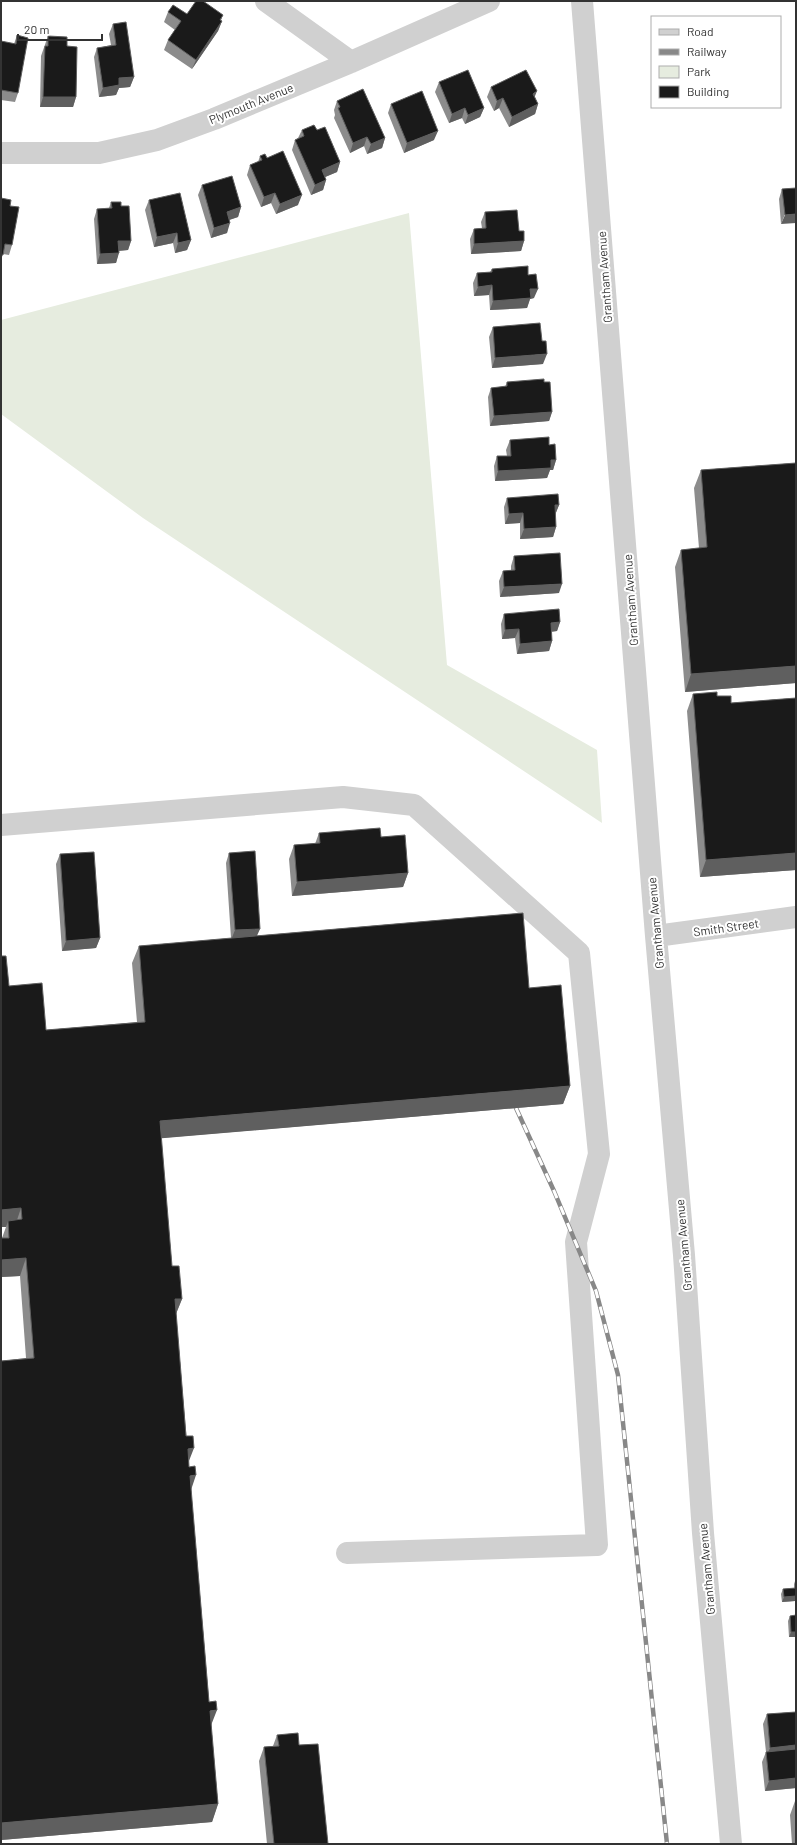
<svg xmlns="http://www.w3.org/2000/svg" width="797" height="1845" viewBox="0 0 797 1845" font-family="Barlow,sans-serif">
	<rect width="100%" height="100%" fill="#fff"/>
	<path fill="#e6ecdf" d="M409 213 447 665 597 750 602 823 143 518 1 414V320Z"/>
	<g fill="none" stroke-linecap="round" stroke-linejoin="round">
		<path stroke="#d0d0d0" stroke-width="22" d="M266 1 351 62
			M582 1 656 936 684 1255 703 1533 731 1844
			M1 153H99L157 140 214 119 351 62 489 1
			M1 825 343 797 414 805 579 953 599 1154 576 1242 597 1545 347 1553
			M656 936 796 917"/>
		<defs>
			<path id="rail" d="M516 1108 554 1191 596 1291 618 1375 667 1844"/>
		</defs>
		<use href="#rail" stroke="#888" stroke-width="4.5"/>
		<use href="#rail" stroke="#fff" stroke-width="3" stroke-dasharray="9" stroke-linecap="butt"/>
	</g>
	<path fill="#8c8c8c" d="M168 12 187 14 222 21 218 31 192 69 164 50 168 40 175 30 164 22Z
		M113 24 134 77 130 87 119 88 116 95 99 97 94 57 97 48 111 45 109 34Z
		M17 35 18 93 15 102 1 100V41L14 44Z
		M48 36 67 46 76 97 73 107H40L41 56Z
		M439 82 484 108 480 117 465 124 462 118 449 123 435 92Z
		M491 87 535 97 538 104 535 114 509 127 499 108 494 111 487 97Z
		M337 101 385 138 382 148 367 154 364 146 350 153 334 118 335 115 334 110Z
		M391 104 434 140 404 153 388 113Z
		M302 130H317L340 162 337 172 325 177 326 180 323 190 311 195 292 150 295 140 298 138Z
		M260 156 267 158 298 205 276 214 271 203 261 207 247 175 250 165 258 162Z
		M202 185 241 207 238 217 229 220 227 233 211 238 198 195Z
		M796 188 781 224 779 199 782 189Z
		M1 198 10 206 12 245 9 255 3 254 1 260Z
		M149 200 191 240 187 250 175 253 173 243 154 247 145 210Z
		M111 202 121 206 131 241 128 250 119 251 116 263 97 264 94 219 97 209 109 208Z
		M485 212 519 231 524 241 521 251 471 254 470 239 474 229 482 228 481 222Z
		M492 269 528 275 534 298 530 299 527 308 490 310 489 295 474 296 473 283 477 273 490 272Z
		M493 327 543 364 492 368 489 337Z
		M507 382H544L552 412 549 421 490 426 488 397 491 388 505 387Z
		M510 440 549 445 556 460 553 470H550L547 478 495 481 494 466 497 456H507L506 450Z
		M796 463V683L685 692 675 567 681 550 699 548 694 488 701 470Z
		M507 498 559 505 555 515 556 527 553 537 520 539V523L505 524 504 507Z
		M514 556 559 593 500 597 499 581 503 571 511 570V566Z
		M504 614 560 622 557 631 551 632 552 641 549 651 517 654 515 638 502 639 501 624Z
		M693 694 717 696 731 703 796 698V870L700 877 687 711Z
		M319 833 381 837 408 873 403 887 292 896 289 859 294 845 315 844Z
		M229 853 257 936 529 988 570 1086 563 1104 161 1138 172 1266 182 1299 176 1314 218 1804 212 1822 1 1840V1361L26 1358 20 1276 1 1277V1238H2L6 1227H1V956L9 986 46 1030 137 1022 132 963 139 946 231 938 226 863Z
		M60 854 100 938 96 948 62 951 56 864Z
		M796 1578V1637H789L788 1621 790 1616 796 1615 795 1601 782 1602 781 1594 783 1589 794 1588V1584Z
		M796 1712V1788L765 1791 762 1762 766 1752 763 1724 767 1714Z
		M277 1735 328 1844H267L259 1761 264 1747 273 1746Z
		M795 1801H796V1844H792L790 1815Z"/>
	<path fill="#5f5f5f" d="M223 15 219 25 222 21 218 31 192 69 196 60Z
		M134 77 130 87 119 88 116 95 99 97 103 88 119 78Z
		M537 91 533 101V94Z
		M43 97H76L73 107H40Z
		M503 98 499 108 494 111 497 101Z
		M538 104 535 114 509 127 512 117Z
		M465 108 462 118 449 123 452 114Z
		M484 108 480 117 465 124 468 115Z
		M438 131 434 140 404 153 407 143Z
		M367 137 364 146 350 153 353 143Z
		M385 138 382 148 367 154 371 144Z
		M340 162 337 172 318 180 322 170Z
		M326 180 323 190 311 195 315 185Z
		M275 193 271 203 261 207 264 197Z
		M302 195 298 205 276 214 280 204Z
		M241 207 238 217 223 222 227 212Z
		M796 214V223L781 224 785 215Z
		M230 223 227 233 211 238 214 228Z
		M177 233 173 243 154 247 157 237Z
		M191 240 187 250 175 253 178 243Z
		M118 241H131L128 250 115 251Z
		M524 241 521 251 471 254 474 244Z
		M119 253 116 263 97 264 100 254Z
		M492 285 489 295 474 296 478 287Z
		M530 289H538L534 298 530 299 527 308 490 310 493 301Z
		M547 354 543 364 492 368 495 358Z
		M552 412 549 421 490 426 494 416Z
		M551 460H556L553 470H550L547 478 495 481 498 471Z
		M555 505H559L555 515Z
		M523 513 520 523 505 524 509 514Z
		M556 527 553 537 520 539 524 529Z
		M562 584 559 593 500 597 504 587Z
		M560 622 557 631 547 632 551 623Z
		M519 629 515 638 502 639 505 630Z
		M552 641 549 651 517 654 520 644Z
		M796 666V683L685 692 691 674Z
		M796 853V870L700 877 706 860Z
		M408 873 403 887 292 896 297 882Z
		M260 929 256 938 231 940 235 930Z
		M100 938 96 948 62 951 66 941Z
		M570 1086 563 1104 153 1139 160 1121Z
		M21 1208 15 1226 8 1221 6 1227H1V1210Z
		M26 1258 20 1276 1 1277V1260Z
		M175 1299H182L175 1316Z
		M194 1448 187 1466 188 1449Z
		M196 1475 190 1493V1476Z
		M796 1596 795 1601 782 1602 784 1597Z
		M791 1632H796V1637H789Z
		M217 1710 210 1728V1711Z
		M796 1745V1755L766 1757 770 1748Z
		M796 1778V1788L765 1791 769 1781Z
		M218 1804 212 1822 1 1840V1823Z"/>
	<path fill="#1a1a1a" stroke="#5f5f5f" d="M196 1H203L223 15 220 20 222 21 196 60 168 40 181 21 168 12 173 5 187 14Z
		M126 22 134 77 119 78V85L103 88 97 48 116 45 113 24Z
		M17 35 28 38 18 93 1 90V41L16 44Z
		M48 36 67 37V46L77 47 76 97H43L45 46H48Z
		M468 70 484 108 468 115 465 108 452 114 439 82Z
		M526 70 537 91 533 94 538 104 512 117 503 98 497 101 491 87Z
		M363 89 385 138 371 144 367 137 353 143 338 108 340 107 337 101Z
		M422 91 438 131 407 143 391 104Z
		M314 125 317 130 325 127 340 162 322 170 326 180 315 185 295 140 304 136 302 130Z
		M283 151 302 195 280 204 275 193 264 197 250 165 262 160 260 156 265 154 267 158Z
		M232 176 241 207 227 212 230 223 214 228 202 185Z
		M796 188V214L785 215 782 189Z
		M180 193 191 240 178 243 177 233 157 237 149 200Z
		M1 198 11 200 10 206 19 207 12 245 5 244 3 255H1Z
		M111 202H121V206H129L131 241H118L119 253 100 254 97 209 112 208Z
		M517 210 519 231H524V241L474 244V229L486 228 485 212Z
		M528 266V275L536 274 538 289H530L531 298 493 301 492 285 478 287 477 273 492 272V269Z
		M540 323 542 341H546L547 354 495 358 493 327Z
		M544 379V382H550L552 412 494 416 491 388 507 386V382Z
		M549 437V445L555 444 556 460H551V468L498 471 497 456H511L510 440Z
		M796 463V666L691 674 681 550 707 547 701 470Z
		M558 494 559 505H555L556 527 524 529 523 513 509 514 507 498Z
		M560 553 562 584 504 587 503 571 515 570 514 556Z
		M559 609 560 622 551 623 552 641 520 644 519 629 505 630 504 614Z
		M717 692V696H731V703L796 698V853L706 860 693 694Z
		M380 828 381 837 405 835 408 873 297 882 294 845 320 843 319 833Z
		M255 851 260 929 235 930 229 853Z
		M94 852 100 938 66 941 60 854Z
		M523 913 529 988 561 985 570 1086 160 1121 172 1266H179L182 1299H175L186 1436H193L194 1448 188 1449 189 1467 195 1466 196 1475 190 1476 209 1702 216 1701 217 1710 210 1711 218 1804 1 1823V1361L34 1358 26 1258 1 1260V1238H9L8 1221 22 1219 21 1208 1 1210V956H6L9 986 42 983 46 1030 145 1022 139 946Z
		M796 1588V1596L784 1597 783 1589Z
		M796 1615V1632H791L790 1616Z
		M796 1712V1745L770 1748 767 1714Z
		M298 1733 299 1745 318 1744 328 1844H274L264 1747 279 1746 277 1735Z
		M796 1749V1778L769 1781 766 1752Z"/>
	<g text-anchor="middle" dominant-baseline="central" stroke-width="4" stroke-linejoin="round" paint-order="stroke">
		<g font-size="12" fill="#333" stroke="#fff">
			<text transform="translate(251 103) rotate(-22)">Plymouth Avenue</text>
			<text transform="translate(604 277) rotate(-94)">Grantham Avenue</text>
			<text transform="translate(630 600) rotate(-94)">Grantham Avenue</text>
			<text transform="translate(655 923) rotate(-95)">Grantham Avenue</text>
			<text transform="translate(726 927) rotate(-8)">Smith Street</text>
			<text transform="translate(683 1245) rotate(-95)">Grantham Avenue</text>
			<text transform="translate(706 1569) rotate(-95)">Grantham Avenue</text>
		</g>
	</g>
	<rect width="797" height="1845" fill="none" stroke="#333333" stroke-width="4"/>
	<rect x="651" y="16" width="130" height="92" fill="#ffffff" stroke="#adadad"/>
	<rect x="659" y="29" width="20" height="6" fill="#d0d0d0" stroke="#adadad"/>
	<text x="687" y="36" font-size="12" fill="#333333">Road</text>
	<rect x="659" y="49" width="20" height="6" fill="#888888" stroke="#adadad"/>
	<text x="687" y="56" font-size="12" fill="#333333">Railway</text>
	<rect x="659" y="66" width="20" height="12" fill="#e6ecdf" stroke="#adadad"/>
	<text x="687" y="76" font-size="12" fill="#333333">Park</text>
	<rect x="659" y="86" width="20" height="12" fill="#1a1a1a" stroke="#adadad"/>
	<text x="687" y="96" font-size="12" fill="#333333">Building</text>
	<path d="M18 34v6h84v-6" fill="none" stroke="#333333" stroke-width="2"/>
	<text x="24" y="34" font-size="12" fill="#333333" stroke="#ffffff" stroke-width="3" paint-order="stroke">20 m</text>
</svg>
